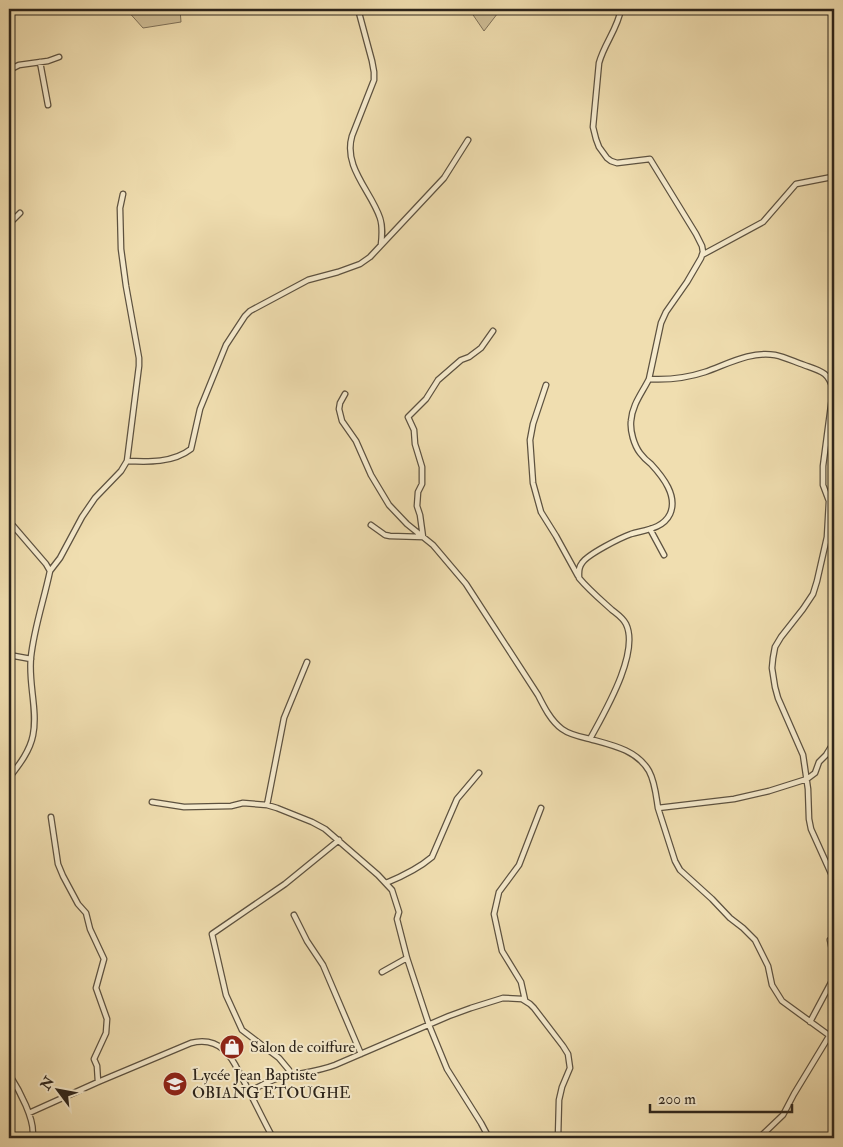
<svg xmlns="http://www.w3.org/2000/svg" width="843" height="1147" viewBox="0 0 843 1147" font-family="'IM FELL Double Pica',serif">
	<rect width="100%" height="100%" fill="#f0deb0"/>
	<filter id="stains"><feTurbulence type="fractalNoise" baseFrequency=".004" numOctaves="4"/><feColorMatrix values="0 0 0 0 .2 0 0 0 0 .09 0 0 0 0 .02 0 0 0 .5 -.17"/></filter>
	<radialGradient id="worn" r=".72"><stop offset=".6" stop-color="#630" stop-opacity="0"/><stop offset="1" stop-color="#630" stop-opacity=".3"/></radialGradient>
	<path fill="#cfbe97" stroke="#7e7159" d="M126 9H180L181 22 143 28Z
		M469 9H501L484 31Z"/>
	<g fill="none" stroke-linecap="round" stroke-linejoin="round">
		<defs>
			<path id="minor" d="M358 9 372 61 374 72V80L352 136C343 167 371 191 380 218 383 227 382 236 381 245
				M40 62 48 105
				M9 70 19 65 48 61 59 57
				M9 224 20 213
				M702 255 763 222 796 184 832 177 834 172
				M649 379C668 380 687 378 705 372 728 364 750 351 775 355 785 357 795 362 804 365 821 371 829 372 833 390L823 466V485L829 501 827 537 817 581 813 594 803 609 781 637 775 647 773 658 772 668 775 687 778 698 803 755 808 789 809 819 811 829 834 880
				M546 385 533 424 530 440 533 483 541 512 556 536 578 576
				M345 394 340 403 339 409 342 421 356 441 371 475 389 505 407 524 433 545 466 584 538 695C544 707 551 721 562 729 570 735 581 737 590 739 612 745 637 750 649 771 655 782 656 795 658 808L734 799 769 791 807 779 815 773 819 762 826 755 834 742
				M127 461C148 462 173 463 191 449L200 409 226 345 245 316 250 311 308 280 338 272 360 264 370 257 444 178 468 140
				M9 521 46 564 50 571C44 600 34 628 31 657 28 683 38 710 33 735 30 751 19 765 9 778
				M371 525 385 535 390 536 423 537 420 515 417 506 418 492 422 484V467L415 444 414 430 408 417 426 399 438 380 461 360 469 357 481 348 493 331
				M650 529 664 555
				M50 571 60 558 82 517 95 498 121 471 127 461 139 366V358L126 286 121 249 120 208 123 194
				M9 655 31 659
				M590 739C604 713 640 653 626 624 623 618 617 614 612 610 601 600 589 590 579 578 579 572 578 568 582 563 588 554 620 538 631 534 644 530 663 529 670 514 678 496 663 477 651 464 647 461 643 457 640 453 634 445 630 431 631 421 632 405 642 393 649 379L661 323 666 312 687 282 701 258 703 252 702 246 696 234 650 159 617 163 611 161 607 158 599 147 596 139 593 127 599 63C604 44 618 28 621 9
				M152 802 184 807 231 806 243 803 267 805 277 808 312 822 325 829 378 875 392 890 399 912 397 919 407 958 429 1025 447 1069 481 1123 489 1138
				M267 805 284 718 307 662
				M658 808 675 861 680 870 712 899 730 918 743 928 755 940 768 966 772 985 782 1001 830 1036
				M51 817 58 864 63 876 78 904 86 913 90 929 104 959 96 988 107 1019 106 1033 94 1059 97 1066 98 1082
				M386 883C403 876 418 869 432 857L457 799 479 773
				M294 915 307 941 323 965 361 1054
				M830 940 834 960
				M382 972 407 958
				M525 1000 521 982 502 951 494 914 499 892 519 865 541 808
				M810 1022 834 977
				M9 1074C18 1088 37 1122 32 1138
				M290 1076 289 1070 279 1058 242 1030 226 995 212 934 285 884 339 840
				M250 1092C259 1086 269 1081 279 1078 298 1073 317 1072 335 1065L449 1016 471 1008 503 998 522 999 530 1004 534 1008 563 1046 568 1054 570 1068 562 1087 559 1100 558 1138
				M29 1113 98 1082 191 1043C203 1040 214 1041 224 1050 231 1056 235 1064 239 1072 251 1094 261 1116 273 1138
				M759 1138 783 1115 794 1094 834 1028"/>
		</defs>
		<use href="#minor" stroke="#5d5240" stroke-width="7"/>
		<use href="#minor" stroke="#f5eacc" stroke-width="4.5"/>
	</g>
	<defs>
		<symbol id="shop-disc" viewBox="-11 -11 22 22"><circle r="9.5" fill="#8f2418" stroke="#f5eacc"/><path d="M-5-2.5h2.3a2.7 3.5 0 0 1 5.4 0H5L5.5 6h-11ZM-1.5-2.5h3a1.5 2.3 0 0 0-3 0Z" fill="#fff"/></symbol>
		<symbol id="school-disc" viewBox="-11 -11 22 22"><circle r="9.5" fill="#8f2418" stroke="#f5eacc"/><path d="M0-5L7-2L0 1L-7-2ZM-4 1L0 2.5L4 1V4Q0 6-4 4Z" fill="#fff"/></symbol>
	</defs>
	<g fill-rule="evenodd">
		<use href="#shop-disc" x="218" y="1033" width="28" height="28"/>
		<use href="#school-disc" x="161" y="1070" width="28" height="28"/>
	</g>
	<g text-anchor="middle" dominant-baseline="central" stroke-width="4" stroke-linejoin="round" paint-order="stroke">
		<g font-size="16" fill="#2c241b" stroke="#f5eacc" text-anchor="start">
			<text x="250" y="1047">Salon de coiffure</text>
			<text x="192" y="1075">Lycée Jean Baptiste<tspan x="192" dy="18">OBIANG ETOUGHE</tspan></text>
		</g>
	</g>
	<rect width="843" height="1147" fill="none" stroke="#f0deb0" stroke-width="30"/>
	<rect x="10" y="10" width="823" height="1127" fill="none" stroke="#2c241b" stroke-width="2.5"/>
	<rect x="15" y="15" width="813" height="1117" fill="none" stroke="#2c241b"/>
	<g transform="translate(58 1090) rotate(302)" stroke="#f5eacc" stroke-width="4" paint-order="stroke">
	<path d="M0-4L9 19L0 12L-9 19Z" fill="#2c241b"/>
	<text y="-8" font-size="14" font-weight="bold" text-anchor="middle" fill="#2c241b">N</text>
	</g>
	<path d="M650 1104v8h142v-8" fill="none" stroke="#2c241b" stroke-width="2.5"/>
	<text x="658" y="1104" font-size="15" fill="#2c241b" stroke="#f5eacc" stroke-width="4" paint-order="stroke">200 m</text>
	<rect width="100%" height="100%" filter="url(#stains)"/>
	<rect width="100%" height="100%" fill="url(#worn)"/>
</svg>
